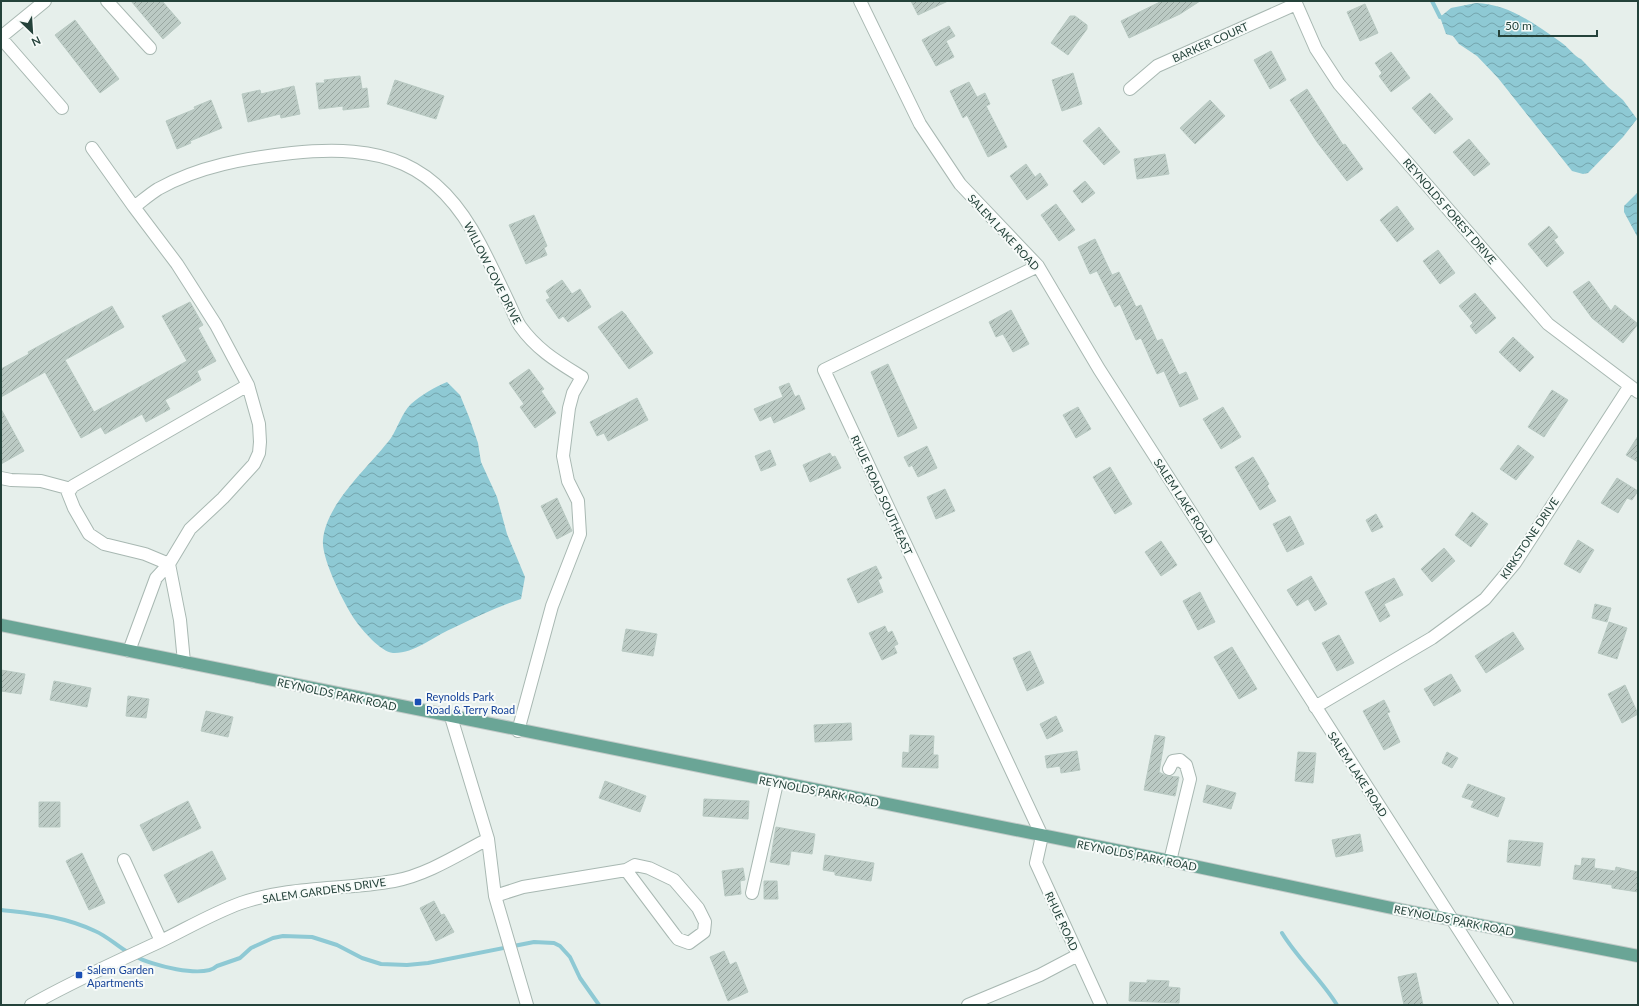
<svg xmlns="http://www.w3.org/2000/svg" width="1639" height="1006" viewBox="0 0 1639 1006" font-family="Lato,sans-serif">
	<defs>
		<pattern id="water-waves" width="16" height="10" patternUnits="userSpaceOnUse"><rect width="16" height="10" fill="#8ec9d4"/><path d="M0 5q4-4 8 0t8 0" fill="none" stroke="#74a5ad"/></pattern>
		<pattern id="building-hatch" width="6" height="6" patternUnits="userSpaceOnUse"><rect width="6" height="6" fill="#bbcac4"/><path d="M-1 1l2-2M0 6l6-6M5 7l2-2" fill="none" stroke="#98a6a0"/></pattern>
	</defs>
	<rect width="100%" height="100%" fill="#e6efeb"/>
	<path fill="url(#water-waves)" d="M1476 3C1509 4 1535 24 1562 43 1569 48 1574 56 1581 59L1608 87 1623 100 1637 119 1623 137 1588 173 1583 174 1572 171 1498 78 1477 56 1459 44 1453 36 1446 34 1440 17 1451 8Z
		M1638 192V238L1624 212V206Z
		M447 382 460 395 469 417 478 443 481 462 497 497 507 534 525 577 521 599C496 607 474 618 451 629 433 637 413 654 393 653 381 652 362 630 355 620 344 604 321 558 323 540 326 503 370 466 391 438 398 427 402 413 411 404 421 395 435 387 447 382Z"/>
	<g fill="none" stroke-linecap="round" stroke-linejoin="round">
		<path stroke="#8ec9d4" stroke-width="4" d="M1432 1 1440 17 1444 18
			M1 910C35 914 63 916 95 931 107 936 117 946 129 953
			M1282 933C1298 959 1321 979 1337 1005
			M135 956C150 965 203 979 217 966L240 958 251 948 273 938 283 936 312 937 337 945 362 958 381 964 407 965 428 963 534 942 554 943 560 946 570 957 580 978 599 1005"/>
	</g>
	<path fill="url(#building-hatch)" stroke="#b8c9c2" d="M131 1H162L181 23 163 39Z
		M911 1H948L918 15Z
		M1162 1H1200L1180 14 1129 38 1121 21Z
		M1365 4 1378 33 1360 41 1347 12Z
		M1070 16H1075L1087 25V29L1068 55 1051 43Z
		M75 20 119 79 100 93 55 35Z
		M949 26 955 36 946 41 954 57 936 66 922 40Z
		M1271 51 1286 80 1270 89 1254 60Z
		M1391 52 1410 78 1391 92 1379 76 1382 73 1375 63Z
		M1073 73 1082 104 1062 111 1052 80Z
		M360 76 362 89 367 88 369 107 343 110V106L319 109 316 83H325L324 80Z
		M395 80 444 96 436 119 387 104Z
		M969 82 977 97 985 93 990 104 986 106 1007 147 988 157 967 115 963 118 950 91Z
		M294 86 300 114 281 118 280 114 248 122 242 94 260 90 261 94Z
		M1307 89 1343 145 1345 144 1363 169 1347 181 1317 142 1290 100Z
		M1430 93 1453 119 1435 134 1412 108Z
		M211 100 222 128 190 141 191 143 177 149 166 121 195 109 194 107Z
		M1210 100 1225 116 1195 144 1180 128Z
		M1099 127 1120 152 1104 165 1083 141Z
		M1469 139 1490 164 1474 176 1453 152Z
		M1165 154 1169 174 1137 179 1134 159Z
		M1026 164 1035 177 1040 173 1048 185 1027 200 1010 176Z
		M1085 181 1095 193 1082 203 1073 191Z
		M1056 204 1075 230 1059 241 1041 215Z
		M1397 206 1414 229 1397 242 1380 220Z
		M534 215 547 246 544 248 547 255 526 264 509 225Z
		M1549 226 1558 237 1554 240 1564 253 1547 267 1528 244Z
		M1095 239 1112 275 1119 272 1136 307 1141 305 1157 341 1162 339 1179 375 1186 372 1198 399 1180 407 1164 371 1157 374 1141 338 1136 340 1120 304 1115 307 1097 271 1090 274 1078 247Z
		M1438 250 1455 273 1440 284 1423 261Z
		M562 280 572 294 580 289 591 307 568 322 563 316 559 319 546 300 550 298 546 291Z
		M1589 281 1611 311 1615 305 1638 324 1623 343 1592 318 1573 292Z
		M1475 293 1496 318 1476 334 1470 326 1473 323 1459 306Z
		M190 302 203 325 198 328 216 361 197 371 201 380 165 400 170 409 146 422 142 414 105 434 101 427 81 438 45 372 1 397V369L29 354 28 352 112 306 124 327 65 360 94 412 187 361 162 316Z
		M1011 310 1029 344 1013 352 1003 334 996 337 989 322Z
		M622 311 627 316 625 318 627 317 653 353 629 369 598 327Z
		M1513 337 1534 357 1520 372 1499 352Z
		M888 364 917 428 898 437 871 372Z
		M529 369 544 389 541 391 556 413 535 428 520 407 524 404 509 383Z
		M789 383 795 397 799 395 805 409 774 423 771 416 760 421 754 409 783 397 779 387Z
		M1552 390 1568 400 1544 437 1528 427Z
		M637 398 648 420 608 441 604 433 597 436 590 422Z
		M1078 407 1091 429 1076 438 1063 415Z
		M1223 407 1241 437 1221 449 1203 419Z
		M1 409 24 451 1 464Z
		M1638 436V462L1626 455Z
		M1518 445 1534 457 1516 480 1500 469Z
		M927 446 937 468 918 477 912 465 909 467 904 457Z
		M770 450 776 465 761 471 755 456Z
		M830 453 832 457 835 456 841 468 810 482 803 465Z
		M1253 457 1269 484 1267 486 1276 501 1260 510 1235 467Z
		M1110 467 1132 504 1115 514 1093 477Z
		M1617 478 1638 491 1632 500 1627 498 1618 513 1601 503Z
		M945 489 955 511 936 519 927 497Z
		M557 498 572 531 557 539 541 506Z
		M1472 512 1488 524 1471 547 1455 535Z
		M1376 514 1383 527 1372 532 1366 520Z
		M1290 516 1304 544 1287 552 1273 524Z
		M1578 540 1594 550 1580 573 1564 564Z
		M1161 541 1177 565 1161 576 1145 552Z
		M1444 548 1455 561 1432 582 1421 569Z
		M876 566 882 578 878 580 883 592 858 603 847 579Z
		M1311 576 1327 604 1315 611 1308 599 1297 606 1287 590Z
		M1394 578 1403 595 1384 604 1390 616 1380 622 1365 592Z
		M1200 592 1215 622 1198 630 1183 601Z
		M1595 604 1611 608 1607 622 1592 618Z
		M1609 622 1627 628 1617 659 1598 653Z
		M885 626 888 633 892 631 898 644 894 646 897 653 882 660 869 633Z
		M626 629 657 634 653 656 622 651Z
		M1513 632 1524 649 1486 673 1475 656Z
		M1339 635 1354 663 1337 671 1322 643Z
		M1232 647 1257 689 1239 699 1214 657Z
		M1030 651 1044 683 1027 691 1013 658Z
		M1 670 25 674 21 694 1 691Z
		M1451 674 1461 691 1434 706 1424 689Z
		M54 681 91 688 87 707 50 700Z
		M1625 685 1638 714 1622 723 1608 694Z
		M128 696 149 699 146 718 126 716Z
		M1384 700 1390 712 1387 713 1400 742 1384 750 1363 711Z
		M206 711 233 717 228 737 201 731Z
		M1056 716 1063 731 1047 739 1040 724Z
		M851 723 852 740 815 742 814 725Z
		M910 735 934 736 933 755H938V768L902 767 903 752 909 753Z
		M1155 735 1165 737 1159 772 1166 776 1179 777 1175 796 1144 790Z
		M1077 751 1080 770 1061 773 1060 766 1047 768 1045 756Z
		M1298 752 1316 753 1313 783 1295 781Z
		M1447 752 1458 758 1452 768 1442 763Z
		M605 781 646 796 640 812 599 798Z
		M1468 784 1505 798 1498 817 1471 807 1474 801 1462 797Z
		M1207 785 1236 793 1231 809 1203 802Z
		M704 799 749 801 748 819 703 816Z
		M188 801 201 828 153 851 140 825Z
		M39 802H60V827H39Z
		M776 827 815 834 812 854 791 851 789 865 770 862Z
		M1360 834 1363 851 1336 857 1332 840Z
		M1509 840 1543 843 1540 866 1507 862Z
		M212 851 226 879 178 903 164 875Z
		M82 853 105 903 89 910 66 861Z
		M825 855 874 863 871 881 835 875V872L823 870Z
		M1582 858 1595 859 1594 868 1615 871 1616 867 1638 872V892L1612 888V885L1573 879 1575 865 1581 866Z
		M743 868 745 880 740 881 741 894 725 896 722 871Z
		M764 881H777L778 899H764Z
		M434 901 441 915 444 914 454 932 436 941 420 908Z
		M724 951 730 965 736 962 748 992 728 1001 710 957Z
		M1416 973 1423 1005H1404L1398 977Z
		M1147 980 1169 981 1168 987 1180 988 1179 1003 1129 1001 1130 982 1147 983Z"/>
	<g fill="none" stroke-linecap="round" stroke-linejoin="round">
		<defs>
			<path id="minor" d="M107 1 150 48
				M860 1 920 124 960 184 1038 266 1099 369 1507 1005
				M1295 1 1316 49 1339 84 1548 324 1638 392
				M1 37 45 1
				M1 38 62 108
				M1130 89 1157 66 1296 4
				M92 148 134 207 177 264 216 325 248 385 259 424 260 442 259 453 254 464 223 498 190 529 169 564 156 578 129 651
				M134 207C142 201 150 194 158 189 199 166 246 158 292 153 382 144 437 161 480 244 490 263 499 282 508 301 512 309 515 318 520 326 537 350 558 362 582 377L573 393 569 408 563 456 568 481 578 501 580 534 552 606 518 731
				M1038 266 824 370 1042 836 1036 863 1101 1005
				M1 478 11 480 41 481 71 489
				M169 564 145 554 104 544 89 534 74 508 68 493 73 486 248 385
				M169 564 180 620 184 662
				M1315 707 1432 638 1485 599 1515 563 1629 387
				M451 717 488 839 495 896 527 1005
				M1169 769 1173 761 1180 760 1186 765 1190 779 1170 861
				M124 860 161 941
				M635 865 649 868 674 880 698 908 705 922 704 932 689 943 678 939 674 934 626 870Z
				M752 893 777 783
				M495 896 523 887 626 870
				M31 1005C73 981 116 962 159 942 186 929 213 913 241 903 290 886 344 890 394 881 427 875 459 854 488 839
				M968 1005 1040 975 1078 955"/>
			<path id="major" d="M1 625 1170 861 1387 907 1638 956"/>
		</defs>
		<use href="#minor" stroke="#a8b8b2" stroke-width="14"/>
		<use href="#major" stroke="#c2cac8" stroke-width="14"/>
		<use href="#minor" stroke="#fff" stroke-width="12"/>
		<use href="#major" stroke="#6aa596" stroke-width="12"/>
	</g>
	<g fill="#1a4fb4" stroke="#f7fbf9" stroke-width="1.5">
		<rect x="414" y="698" width="8" height="8" rx="2"/>
		<rect x="75" y="971" width="8" height="8" rx="2"/>
	</g>
	<g text-anchor="middle" dominant-baseline="central" stroke-width="4" stroke-linejoin="round" paint-order="stroke">
		<g font-size="11" fill="#24423a" stroke="#f7fbf9">
			<text transform="translate(1210 42) rotate(-24)">BARKER COURT</text>
			<text transform="translate(1450 211) rotate(49)">REYNOLDS FOREST DRIVE</text>
			<text transform="translate(1004 232) rotate(47)">SALEM LAKE ROAD</text>
			<text transform="translate(493 273) rotate(63)">WILLOW COVE DRIVE</text>
			<text transform="translate(882 495) rotate(65)">RHUE ROAD SOUTHEAST</text>
			<text transform="translate(1184 501) rotate(57)">SALEM LAKE ROAD</text>
			<text transform="translate(1529 538) rotate(-56)">KIRKSTONE DRIVE</text>
			<text transform="translate(337 694) rotate(12)">REYNOLDS PARK ROAD</text>
			<text transform="translate(1358 774) rotate(57)">SALEM LAKE ROAD</text>
			<text transform="translate(819 791) rotate(11)">REYNOLDS PARK ROAD</text>
			<text transform="translate(1137 855) rotate(11)">REYNOLDS PARK ROAD</text>
			<text transform="translate(324 890) rotate(-8)">SALEM GARDENS DRIVE</text>
			<text transform="translate(1454 920) rotate(11)">REYNOLDS PARK ROAD</text>
			<text transform="translate(1062 921) rotate(65)">RHUE ROAD</text>
		</g>
		<g font-size="11" fill="#164399" stroke="#f7fbf9" text-anchor="start">
			<text x="426" y="696">Reynolds Park<tspan x="426" dy="13">Road &amp; Terry Road</tspan></text>
			<text x="87" y="969">Salem Garden<tspan x="87" dy="13">Apartments</tspan></text>
		</g>
	</g>
	<rect width="1639" height="1006" fill="none" stroke="#24423a" stroke-width="4"/>
	<g transform="translate(32 32) rotate(155)" stroke="#f7fbf9" stroke-width="3" paint-order="stroke">
	<path d="M0-3L7 15L0 10L-7 15Z" fill="#24423a"/>
	<text y="-6" font-size="11" font-weight="bold" text-anchor="middle" fill="#24423a">N</text>
	</g>
	<path d="M1499 30v6h98v-6" fill="none" stroke="#24423a" stroke-width="2"/>
	<text x="1505" y="30" font-size="12" fill="#24423a" stroke="#f7fbf9" stroke-width="3" paint-order="stroke">50 m</text>
</svg>
